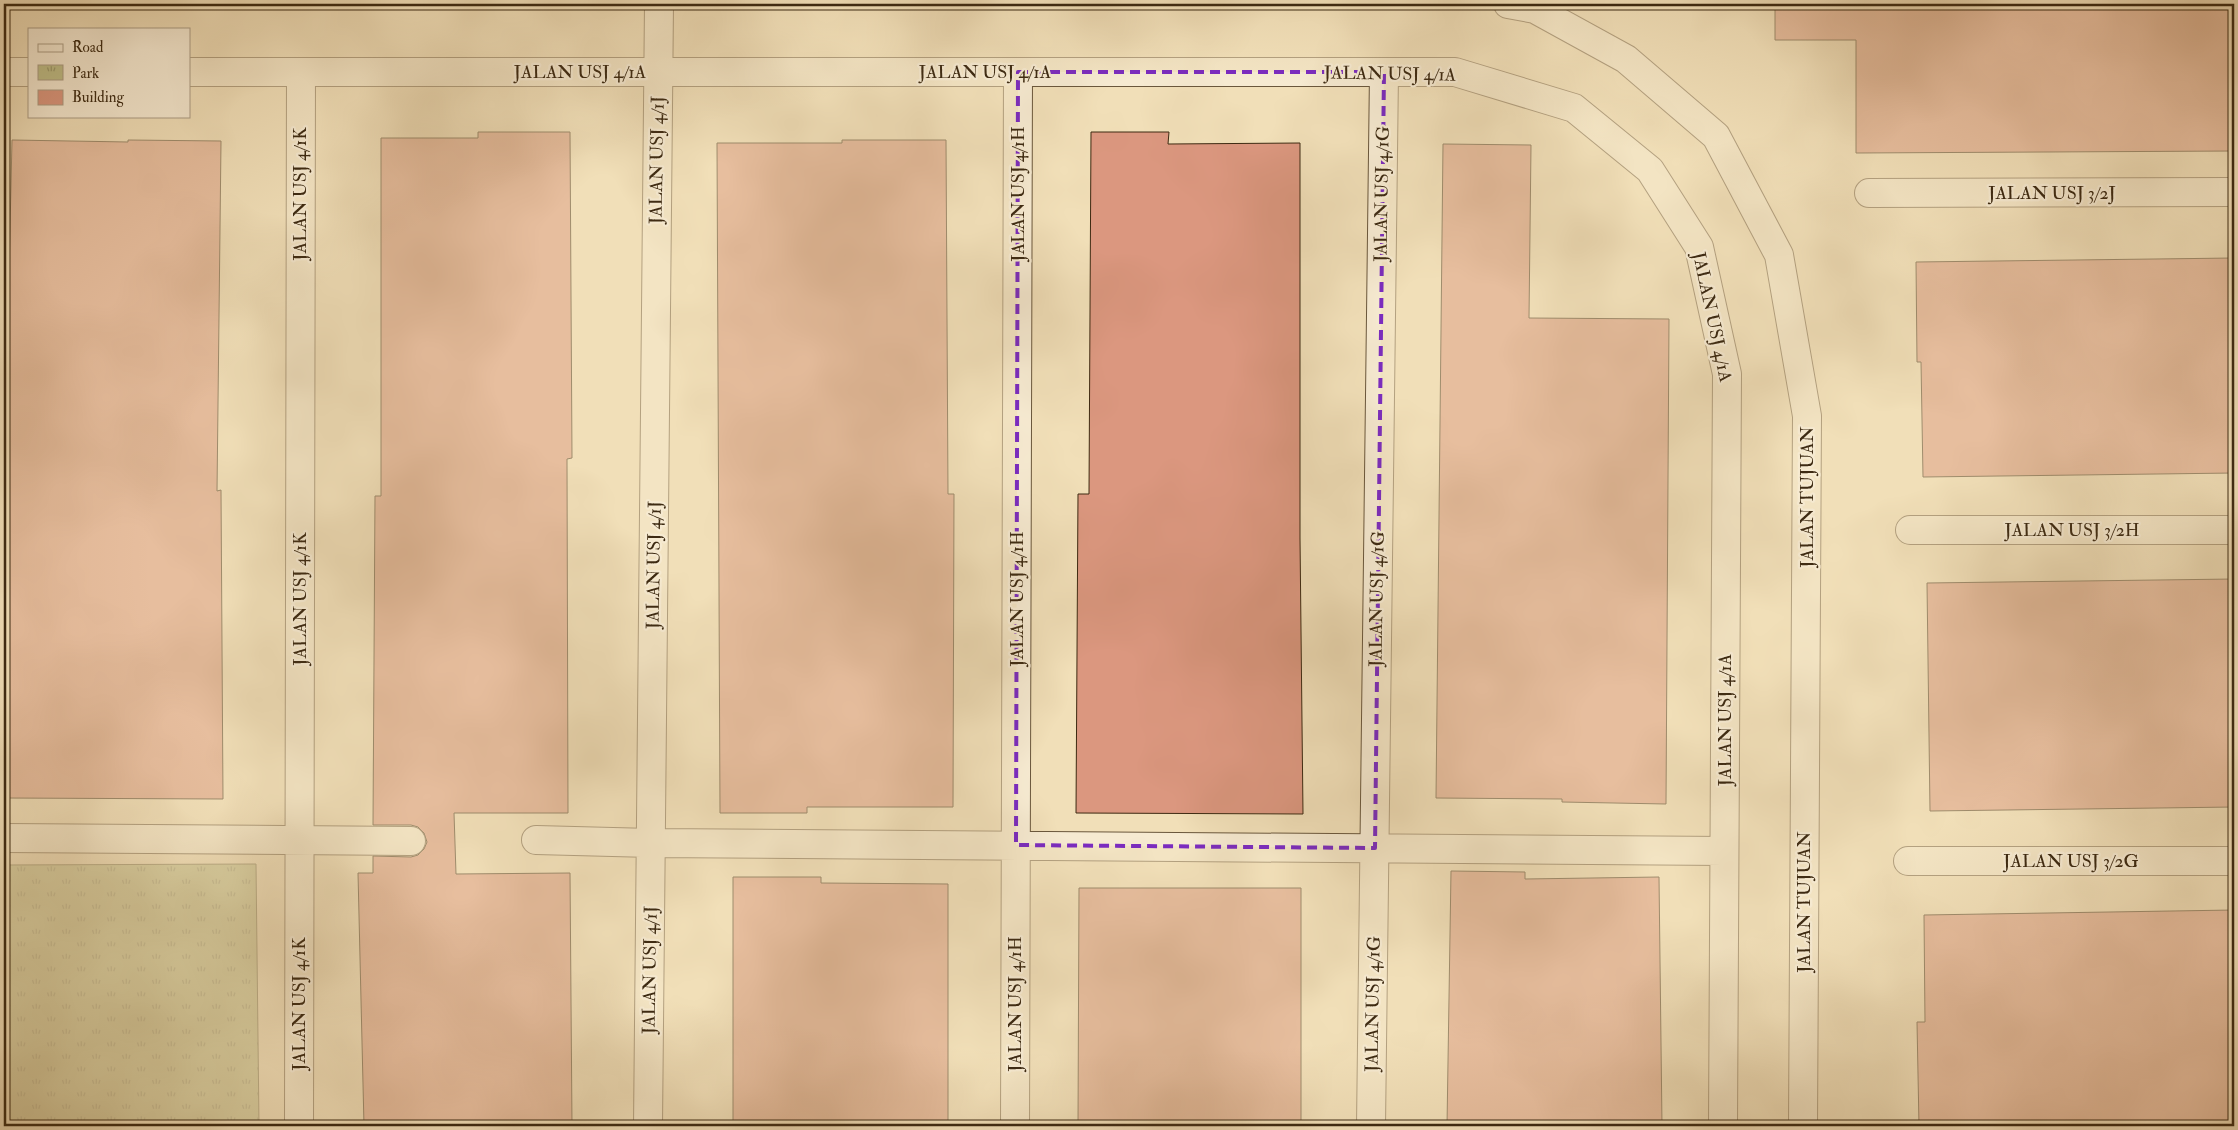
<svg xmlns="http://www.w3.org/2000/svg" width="2238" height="1130" viewBox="0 0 2238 1130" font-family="'IM FELL Double Pica',serif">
	<defs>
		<pattern id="park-tufts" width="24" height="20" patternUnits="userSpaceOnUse" patternTransform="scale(1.25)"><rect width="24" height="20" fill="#c0c08a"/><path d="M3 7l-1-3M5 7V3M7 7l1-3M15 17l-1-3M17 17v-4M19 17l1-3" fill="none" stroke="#9d9c6f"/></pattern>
	</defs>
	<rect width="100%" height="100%" fill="#f1dfb8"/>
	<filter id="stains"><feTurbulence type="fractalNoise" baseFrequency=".004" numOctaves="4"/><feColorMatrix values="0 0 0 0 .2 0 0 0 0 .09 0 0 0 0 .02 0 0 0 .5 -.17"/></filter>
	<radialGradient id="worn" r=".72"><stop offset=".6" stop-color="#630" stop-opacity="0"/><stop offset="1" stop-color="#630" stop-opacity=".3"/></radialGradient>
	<path fill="url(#park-tufts)" stroke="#7e754e" d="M256 864 259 1126H4V865Z"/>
	<path fill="#db977f" stroke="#3d2a12" d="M1775 4H2234V151L1856 153V40H1775Z
		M478 132H570L572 458 567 459 568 813H454L456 874 570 873 572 1126H364L358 873H373V856L411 857 418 855 424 849 427 842 424 833 418 827 411 825H373L375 496H381V138H478Z
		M1091 132H1169L1168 144 1300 143V538L1303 814 1076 813 1078 494H1089Z
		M12 140 128 142V140L221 141 217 491 221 490 223 799 5 798V453Z
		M842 140H946L948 494H954L953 807H807V813H720L717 143H842Z
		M1443 144 1531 145 1529 318 1669 319 1666 804 1562 802V799L1436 798Z
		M2234 258V473L1923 477 1921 362H1917L1916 262Z
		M2234 579V807L1930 811 1927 583Z
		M1451 871 1525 872V879L1659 877 1662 1126H1447Z
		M733 877H821V883L948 884V1126H733Z
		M1079 888H1301V1126H1078Z
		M2234 910V1124L1919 1126 1917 1022H1925L1924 915Z"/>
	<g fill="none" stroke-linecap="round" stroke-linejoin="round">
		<defs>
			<path id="minor" d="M1508 4 1535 9 1626 59 1716 136 1779 255 1807 416 1803 1126
				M4 72H29
				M189 72H1455L1574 108 1650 170 1699 247 1727 374 1723 1126
				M1869 193 2234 192
				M1910 530H2234
				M4 838 411 841
				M536 840 651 843 1724 851
				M1908 861H2234
				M299 1126 301 72
				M648 1126 659 4
				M1015 1126 1018 72
				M1371 1126 1384 72"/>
		</defs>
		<use href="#minor" stroke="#6a573c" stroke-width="30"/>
		<use href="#minor" stroke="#f6ead1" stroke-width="28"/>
	</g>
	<path d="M0 0H2238V1130H0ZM1018 72H1384L1375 848 1016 845Z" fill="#f1dfb8" fill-opacity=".55" fill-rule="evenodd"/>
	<path fill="none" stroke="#7b2cbf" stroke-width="4" stroke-dasharray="10 6" stroke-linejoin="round" d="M1018 72H1384L1375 848 1016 845Z"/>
	<g text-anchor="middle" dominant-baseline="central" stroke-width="4.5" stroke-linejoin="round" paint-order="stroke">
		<g font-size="18" fill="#3d2a12" stroke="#f6ead1">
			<text x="580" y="72">JALAN USJ 4/1A</text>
			<text x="985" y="72">JALAN USJ 4/1A</text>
			<text transform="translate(1390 74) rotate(1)">JALAN USJ 4/1A</text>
			<text transform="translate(657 160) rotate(-89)">JALAN USJ 4/1J</text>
			<text x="2052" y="193">JALAN USJ 3/2J</text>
			<text transform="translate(300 194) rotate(-90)">JALAN USJ 4/1K</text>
			<text transform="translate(1018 194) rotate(-90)">JALAN USJ 4/1H</text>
			<text transform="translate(1382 194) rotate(-89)">JALAN USJ 4/1G</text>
			<text transform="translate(1712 317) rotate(78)">JALAN USJ 4/1A</text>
			<text transform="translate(1807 497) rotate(-90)">JALAN TUJUAN</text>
			<text x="2072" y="530">JALAN USJ 3/2H</text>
			<text transform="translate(654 565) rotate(-89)">JALAN USJ 4/1J</text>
			<text transform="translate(300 599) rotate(-90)">JALAN USJ 4/1K</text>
			<text transform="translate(1017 599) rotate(-90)">JALAN USJ 4/1H</text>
			<text transform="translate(1377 599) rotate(-89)">JALAN USJ 4/1G</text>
			<text transform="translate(1725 720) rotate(-90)">JALAN USJ 4/1A</text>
			<text x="2071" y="861">JALAN USJ 3/2G</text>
			<text transform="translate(1804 902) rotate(-90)">JALAN TUJUAN</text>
			<text transform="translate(650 970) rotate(-89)">JALAN USJ 4/1J</text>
			<text transform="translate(299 1004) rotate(-90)">JALAN USJ 4/1K</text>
			<text transform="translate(1015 1004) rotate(-90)">JALAN USJ 4/1H</text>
			<text transform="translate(1373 1004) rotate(-89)">JALAN USJ 4/1G</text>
		</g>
	</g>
	<rect width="2238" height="1130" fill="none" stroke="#f1dfb8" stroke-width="20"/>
	<rect x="5" y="5" width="2228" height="1120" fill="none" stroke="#3d2a12" stroke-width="2.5"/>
	<rect x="10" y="10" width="2218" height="1110" fill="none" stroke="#3d2a12"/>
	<rect x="28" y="28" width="162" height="90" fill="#f6ead1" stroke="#ac9d85"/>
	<rect x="38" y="44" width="25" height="8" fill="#f6ead1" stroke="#ac9d85"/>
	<text x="72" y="52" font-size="15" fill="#3d2a12">Road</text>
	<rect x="38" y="65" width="25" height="15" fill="url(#park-tufts)" stroke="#ac9d85"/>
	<text x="72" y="78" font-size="15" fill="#3d2a12">Park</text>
	<rect x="38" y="90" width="25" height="15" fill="#db977f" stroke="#ac9d85"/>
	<text x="72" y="102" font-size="15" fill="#3d2a12">Building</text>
	<rect width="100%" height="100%" filter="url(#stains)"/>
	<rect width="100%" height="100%" fill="url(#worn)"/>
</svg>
